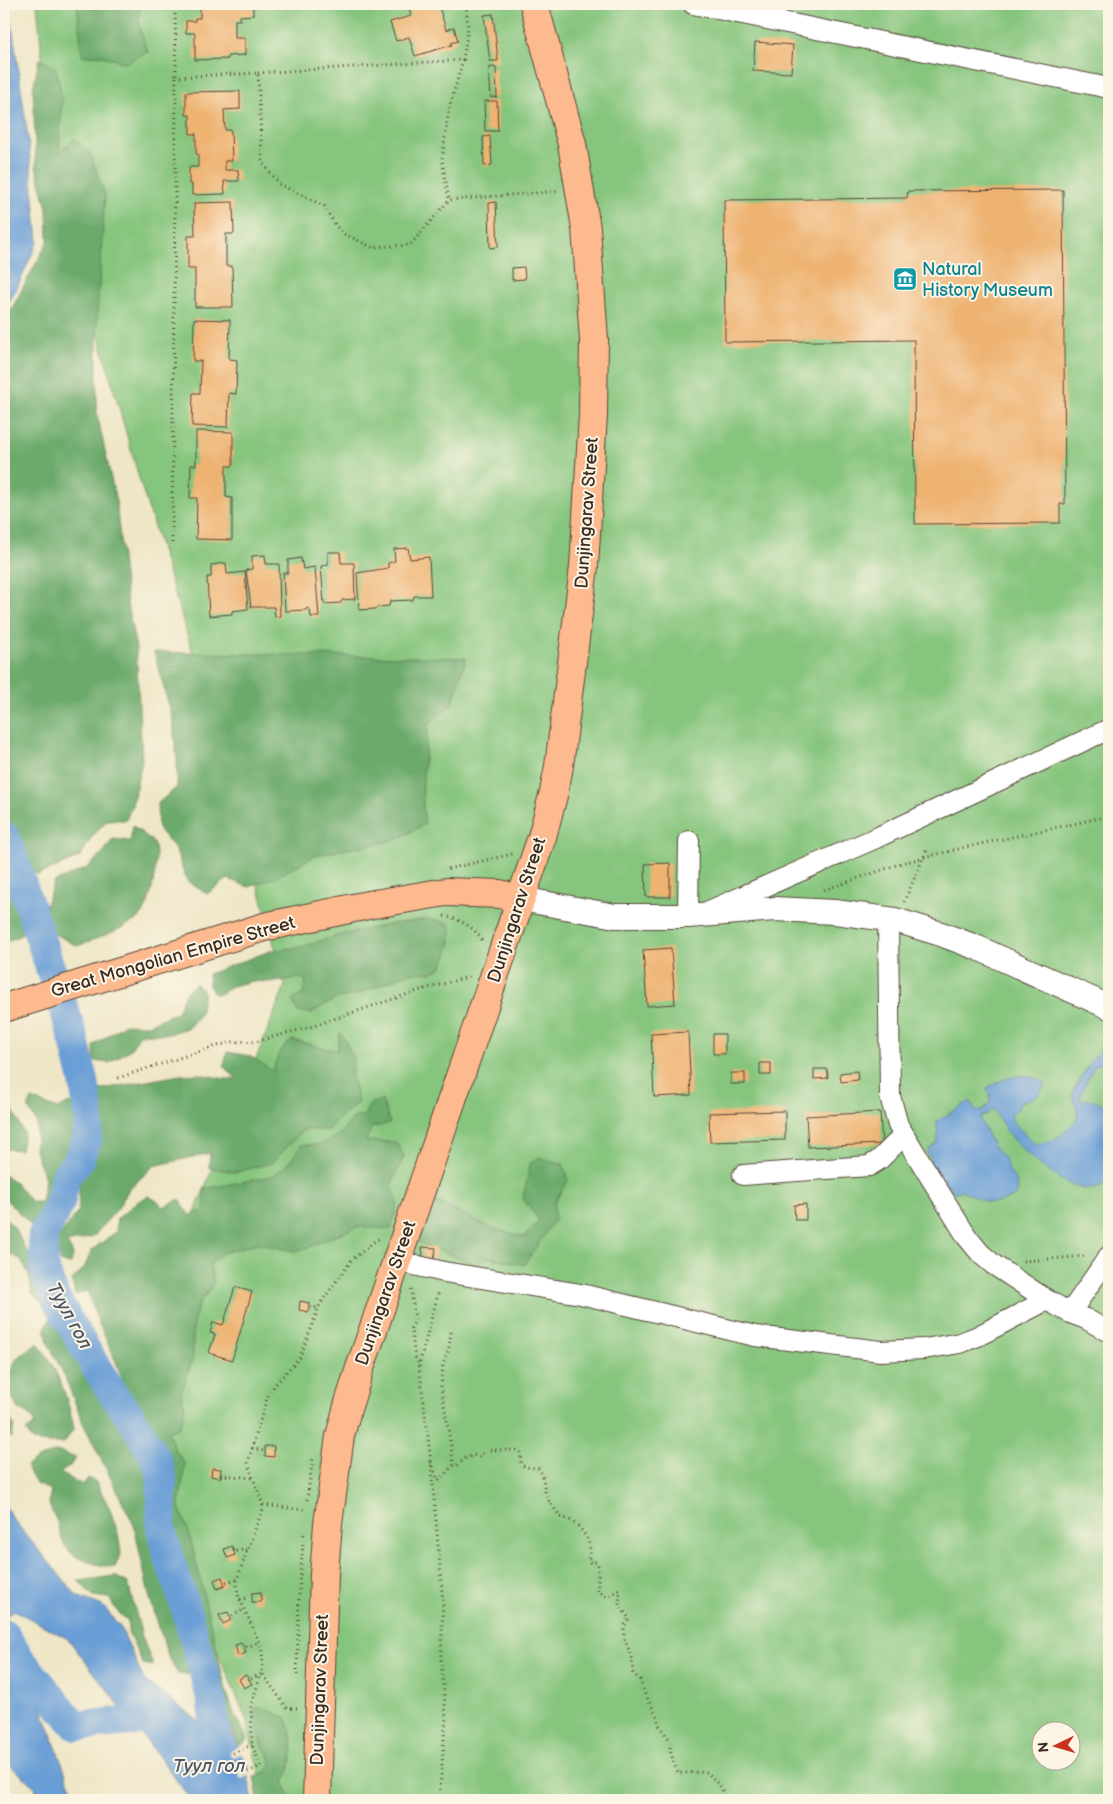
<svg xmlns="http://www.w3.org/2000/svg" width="1113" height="1804" viewBox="0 0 1113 1804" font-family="'Balsamiq Sans',sans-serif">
	<rect width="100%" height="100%" fill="#fcf5e5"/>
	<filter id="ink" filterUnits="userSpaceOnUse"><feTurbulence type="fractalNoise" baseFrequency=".02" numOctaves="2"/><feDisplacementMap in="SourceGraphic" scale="10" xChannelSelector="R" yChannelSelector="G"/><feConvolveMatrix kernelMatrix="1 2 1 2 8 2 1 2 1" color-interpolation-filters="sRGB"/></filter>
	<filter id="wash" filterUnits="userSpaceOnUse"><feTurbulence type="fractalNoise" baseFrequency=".0096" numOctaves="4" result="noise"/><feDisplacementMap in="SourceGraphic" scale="20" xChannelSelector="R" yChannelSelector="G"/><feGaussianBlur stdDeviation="1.12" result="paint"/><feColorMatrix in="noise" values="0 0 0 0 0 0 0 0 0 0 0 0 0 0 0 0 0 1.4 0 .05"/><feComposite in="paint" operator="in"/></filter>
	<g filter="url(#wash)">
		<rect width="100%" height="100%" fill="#eee6c6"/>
		<path fill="#85c57d" stroke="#60784e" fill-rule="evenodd" d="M37 4H1109V1800H266L245 1716 207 1626 176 1526 152 1320 285 986 220 741 139 478 54 179ZM1040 1732H1070V1762H1040Z"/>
		<path fill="#6caa6c" stroke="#546a45" d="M77 4H144L140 7 139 26 148 52 125 63 100 55 82 56Z
			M39 59 56 68 62 98 59 153 75 138 90 153 105 195 97 314V414L116 501 127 604 136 648 142 761 132 805 126 820H107L92 837 80 857 38 875 29 870 4 806V323L48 241 47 208 36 167 33 89Z
			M154 652 466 658 452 705 429 723C424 756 420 790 425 824L396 840 316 855 278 876 249 887 228 879 207 894 187 881 175 848 158 829 157 804 177 787V760L172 717Z
			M133 826C139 831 150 838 154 844 160 856 151 904 142 915 134 925 91 941 77 946L53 933 46 916 45 907 54 882 87 868 105 850 113 839 130 841Z
			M8 866 17 876 20 887 25 921 21 935 4 943V875Z
			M427 919 449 923C456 935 447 958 440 969L431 972 409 973 359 994 337 998 312 1013 298 1012 292 1000 303 994 306 981 300 978 268 982 253 981 232 986 220 994H214L209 985 208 974 270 951 301 947 340 935 391 924Z
			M195 984 204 991 200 1014 189 1027 170 1034H140L131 1049 109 1063 94 1061V1045L125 1024 148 1025 177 1012 185 993Z
			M340 1032 353 1056 352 1077 358 1102 336 1120 329 1130H303L272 1163 236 1172 209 1168 210 1153 154 1166 129 1189 118 1208 93 1237 67 1243 73 1254 71 1264 61 1263 55 1241 78 1212 80 1179 98 1128V1090L180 1075 199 1074 225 1079H237L224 1067 227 1052 250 1056 273 1071 279 1052 292 1040 337 1051Z
			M32 1099 58 1109 69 1103 76 1107 78 1130 60 1177 43 1218 35 1229 4 1198V1174L16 1183 31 1202H41L45 1179 35 1150 37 1123 28 1108Z
			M382 1100 390 1123 371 1128 366 1141 396 1142 404 1156 391 1185 398 1202 391 1229 357 1227 297 1252 257 1243 223 1253 210 1264 214 1283 199 1304 193 1323V1357L181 1394 185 1407 180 1427 168 1432 175 1450 185 1464 179 1507 189 1532 227 1694C230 1701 232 1710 236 1717 240 1725 245 1731 247 1739L243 1744 239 1745 211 1681 170 1528 169 1519 171 1511 168 1499 170 1488 165 1466 130 1401 116 1362 97 1319 87 1291 75 1295 72 1280 84 1268 92 1250 116 1232 117 1219 137 1202 148 1196 159 1202 163 1207 180 1199 189 1215 204 1210 205 1189 272 1176 289 1163 301 1145 322 1144 340 1134 353 1118 364 1115 371 1103Z
			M4 1102 11 1106 24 1133 21 1150 4 1149Z
			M539 1157 563 1164 568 1181 554 1203 555 1219 524 1265 488 1257 476 1264 417 1242 431 1199 491 1228 525 1237 539 1220 523 1199 530 1164Z
			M4 1216 14 1227 45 1288 42 1302 32 1294 29 1275 21 1259 4 1252Z
			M51 1318 74 1350 107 1407 134 1436 149 1461 155 1491 149 1513 155 1553 174 1605 179 1639 188 1661V1675L178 1674 169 1659 149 1595 134 1525 83 1423 65 1377 48 1343 45 1328Z
			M38 1343C57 1367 68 1398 74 1428L64 1443H46L33 1441 26 1431 34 1425V1419L19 1409 9 1393 7 1378 17 1358Z
			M4 1410 14 1425 12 1438 4 1431Z
			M57 1451 76 1458 69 1467 60 1473 83 1485 88 1478 96 1482 109 1507 118 1533 121 1554 115 1567C99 1566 72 1560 64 1544 60 1538 59 1529 57 1522 50 1505 47 1509 51 1490L36 1484 26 1466 38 1459Z
			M115 1576 128 1583 142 1636 153 1666 143 1664 128 1632V1621L117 1611 109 1598 93 1596 78 1581Z
			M256 1707C267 1708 275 1715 286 1717 295 1738 295 1761 284 1782L291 1800H258L254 1776 266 1773 271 1765 269 1755 263 1747 254 1716Z"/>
		<path fill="#699ed6" stroke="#52647a" d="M4 4H9L28 137 38 241 16 290 4 308Z
			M1109 1022V1049L1102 1064 1095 1065 1080 1095V1099L1092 1100 1109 1107V1183C1101 1188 1089 1191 1080 1188 1058 1182 1027 1155 1012 1138 1005 1130 999 1118 993 1109L988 1114 981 1117V1121L993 1146 999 1152 1006 1161 1008 1169 1016 1181 1018 1192 1016 1195C991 1211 982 1199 961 1190L954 1193 947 1184 925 1195 911 1172 931 1160 927 1154 928 1150 937 1143 938 1132 936 1122 968 1102H971L976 1111H983L986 1106 990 1104V1094L986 1089C1006 1077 1022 1070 1045 1082 1041 1099 1033 1096 1020 1103L1018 1109 1010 1115 1012 1121 1035 1144 1051 1141 1060 1136 1077 1119 1078 1113 1073 1096 1074 1089 1091 1061 1100 1052Z
			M4 1504 13 1519 77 1596 103 1606 121 1628 144 1680 209 1729 208 1713 218 1703 248 1767V1777L253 1800H191L154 1750 68 1639 14 1610 4 1618Z
			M4 1645 39 1700 69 1783 78 1800H39L35 1787 4 1760Z"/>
		<path fill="#eee6c6" d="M240 1746 251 1767 250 1775 241 1779 238 1772 250 1767 244 1753 232 1757 229 1752Z"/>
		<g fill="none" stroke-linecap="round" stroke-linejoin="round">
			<path stroke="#699ed6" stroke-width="30" d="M4 836 14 860 72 1033 84 1081 89 1119 87 1140 78 1161 66 1175 60 1203 43 1235 44 1269 56 1299 101 1375 115 1397 131 1417 156 1459 162 1478 161 1528 168 1555 184 1602 211 1698 217 1739 216 1748
				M4 1634 20 1659 76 1726 162 1718 168 1726"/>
		</g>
		<g id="blocks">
			<path fill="#eeb271" d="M200 4H253V15L240 16V20H235V38H245V55L228 56V59L195 60V33H186V21H195V18H200Z
				M408 4H446L439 6 446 30 454 27 458 41 451 43 452 45 415 56 409 37 396 41 390 22 411 16Z
				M493 14 498 61H490L484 15Z
				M755 42 793 45 791 73 753 71Z
				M496 67 497 97 491 98 489 68Z
				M240 91V109L224 110 225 130H231L232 161H225V170H238L239 181H224L225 194 192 195V184H189V167H198V154H196V134H190V115H186V92Z
				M484 101H497L498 131H485Z
				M490 136 492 165 484 166 483 137Z
				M1063 190 1065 504H1060V523L915 524 914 340 725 342 724 200 907 198 908 191Z
				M233 202 234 234H226V266H232L233 307H195V269H188V236H195L194 203Z
				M496 202 498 247 490 248 489 203Z
				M524 267 525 279 512 280V268Z
				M194 319 230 320 229 359 237 360 236 394 229 393 228 427 192 426 193 393H200L201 361H193Z
				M196 431 233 432V466H226V497L232 498V540L196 539 197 498H190L191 465H196Z
				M408 548 410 559 429 557 431 596H414L413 600 390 601 389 606 378 607 375 609 359 610 357 573 388 568V563L395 561 394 549Z
				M328 552H340L341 563H354L355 599 342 600 341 603 324 604 321 566 328 565Z
				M265 555 266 564H279L280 616 275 617 274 607H251L246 570 252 569V556Z
				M301 558 303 569 315 567 319 617H311L310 610 307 608 306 610 285 611 283 573H288V560Z
				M226 563 227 574 245 572 248 609 232 611V614L209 616 207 577H211V565Z
				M670 863V897H646L645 864Z
				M671 948 675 1004 647 1006 643 950Z
				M688 1032 691 1095 654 1097 651 1034Z
				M713 1034H725V1054H713Z
				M760 1063H771V1075H760Z
				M814 1069H827L828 1078 814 1079Z
				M857 1071 858 1080 841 1082 840 1073Z
				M731 1073H745V1084H731Z
				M785 1111V1140L710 1142 709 1113Z
				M880 1112 882 1144 808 1147 806 1116Z
				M806 1204V1220H795L794 1205Z
				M422 1247 436 1248 434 1259 423 1258Z
				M235 1287 252 1292 232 1360 209 1353 215 1334 210 1333 213 1322 223 1325Z
				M300 1301 309 1303 308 1312 299 1310Z
				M265 1446H274V1457L265 1456Z
				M212 1468 221 1469 220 1478 211 1476Z
				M232 1546 235 1555 227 1558 224 1549Z
				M222 1577 225 1586 217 1589 214 1580Z
				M261 1592V1602H252V1593Z
				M228 1612 231 1620 223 1624 219 1615Z
				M242 1643 246 1653 238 1656 235 1645Z
				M246 1675 252 1684 244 1688 239 1679Z"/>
		</g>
	</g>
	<g filter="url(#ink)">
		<use href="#blocks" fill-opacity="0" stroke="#564637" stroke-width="1"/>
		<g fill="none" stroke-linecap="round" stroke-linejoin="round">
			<defs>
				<path id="minor" d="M693 4 1109 88
					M709 911 876 838 1109 729
					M688 916 689 841
					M888 919 890 1096 898 1125 967 1237 981 1254 994 1265 1047 1300 1070 1313 1086 1319 1109 1332
					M743 1175 869 1166 879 1160 904 1135
					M397 1261 444 1272 581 1294 755 1336 881 1351 924 1349 960 1343 978 1336 1047 1300
					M1070 1313 1109 1256"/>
				<path id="tertiary" d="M521 899 615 916H688L775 909 835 912 895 920 941 934 978 948 1109 1007"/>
				<path id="primary" d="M4 1008 264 927 368 905 446 892 500 894 521 899
					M317 1800 324 1574 328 1524 340 1436 348 1406 360 1368 542 837 554 792 559 766 584 567 593 415 594 340 586 228 572 144 534 4"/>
			</defs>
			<use href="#minor" stroke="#564637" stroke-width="22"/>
			<use href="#tertiary" stroke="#564637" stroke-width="26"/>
			<use href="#primary" stroke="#564637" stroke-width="30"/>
			<path stroke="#564637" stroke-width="3" stroke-dasharray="1 4" stroke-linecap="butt" d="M175 4 176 77
				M463 60 468 28 466 4
				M258 73 463 60 449 109 442 160 449 200
				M172 543 176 77 258 73 262 162 279 184 324 206 336 226 344 234 372 247 410 245 449 200 559 191
				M448 869 513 854
				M824 890 902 863 966 847 1109 816
				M904 902 928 847
				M444 916C460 919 475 927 483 942
				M118 1078 213 1047 233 1042 258 1041 310 1027 417 991 472 976
				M1023 1261 1086 1256
				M411 1289 415 1321 411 1328 415 1357 419 1364
				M310 1307 318 1308
				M451 1332 449 1347 443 1365 441 1386 454 1465
				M252 1448 263 1451
				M431 1462 438 1480C446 1475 447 1471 454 1465L456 1466 466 1458 473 1455 480 1457 485 1450H516L520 1452 521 1464 525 1467 538 1468C545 1476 543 1483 545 1492 547 1501 556 1510 561 1517 578 1520 596 1543 588 1560L590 1562H596L598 1564V1591L608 1597 618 1590 620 1591 619 1605 629 1618 624 1627V1637L632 1658 633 1673 640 1680 645 1694 657 1716 659 1725 669 1739 671 1754 678 1773 707 1772 721 1787 726 1800
				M221 1475 253 1478
				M307 1500 313 1457
				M263 1505 306 1510
				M236 1551 248 1549
				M226 1582 237 1579
				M240 1599 249 1598
				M232 1616 245 1609
				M246 1647 260 1642
				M297 1675 299 1593 304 1531
				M251 1679 261 1674
				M297 1708H287L262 1673 263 1659 261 1646 238 1595 237 1585V1579L263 1508 262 1502 249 1467 248 1462 267 1398 274 1386 300 1357 320 1304 351 1261 376 1240 382 1238
				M233 1753 252 1745
				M243 1774 261 1766 252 1745 251 1706 261 1674
				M439 1800 446 1716 441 1660 443 1603 431 1462 419 1365 439 1290"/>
			<use href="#minor" stroke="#fff" stroke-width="20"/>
			<use href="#tertiary" stroke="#fff" stroke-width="24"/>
			<use href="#primary" stroke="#fcba8e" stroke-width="28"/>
		</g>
	</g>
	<defs>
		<symbol id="museum-square" viewBox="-11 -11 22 22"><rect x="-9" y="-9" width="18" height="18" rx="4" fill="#0f9aa8" stroke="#fcf5e5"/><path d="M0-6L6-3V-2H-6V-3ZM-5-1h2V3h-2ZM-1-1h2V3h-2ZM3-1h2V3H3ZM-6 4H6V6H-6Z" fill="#fff"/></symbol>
	</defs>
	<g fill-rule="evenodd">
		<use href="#museum-square" x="891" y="265" width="28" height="28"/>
	</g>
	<g text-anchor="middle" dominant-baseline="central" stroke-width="4" stroke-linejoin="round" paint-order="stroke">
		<g font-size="18" fill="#0d838f" stroke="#fcf5e5" text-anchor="start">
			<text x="922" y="269">Natural<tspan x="922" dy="21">History Museum</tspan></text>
		</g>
		<g font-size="18" fill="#3b2a1e" stroke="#fcf5e5">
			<text transform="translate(587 513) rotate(-86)">Dunjingarav Street</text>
			<text transform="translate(517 910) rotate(-72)">Dunjingarav Street</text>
			<text transform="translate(173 957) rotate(-16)">Great Mongolian Empire Street</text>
			<text transform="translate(386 1293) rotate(-71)">Dunjingarav Street</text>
			<text transform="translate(320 1690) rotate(-88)">Dunjingarav Street</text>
		</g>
		<g font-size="19" font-style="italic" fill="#4d5868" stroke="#fcf5e5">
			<text transform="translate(69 1316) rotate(61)">Туул гол</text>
			<text x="209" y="1766">Туул гол</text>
		</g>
	</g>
	<rect width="1113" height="1804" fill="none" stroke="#fcf5e5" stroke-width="20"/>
	<g transform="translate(1056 1746) rotate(265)"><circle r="24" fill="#fcf5e5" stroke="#afa495"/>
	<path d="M0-4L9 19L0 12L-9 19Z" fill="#c8321e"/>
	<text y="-8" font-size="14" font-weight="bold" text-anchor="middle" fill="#3b2a1e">N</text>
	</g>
</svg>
